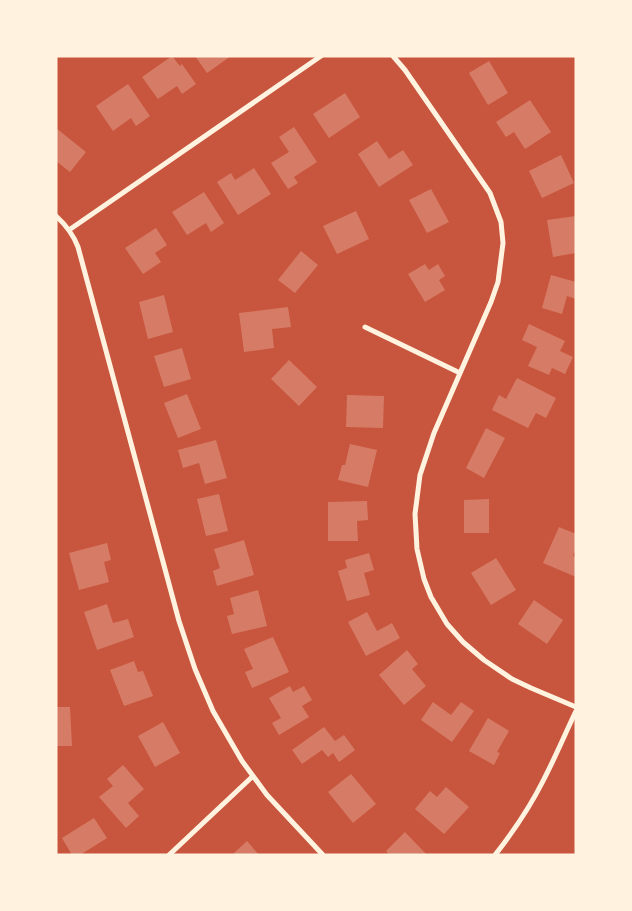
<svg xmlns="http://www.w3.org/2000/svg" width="632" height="911" viewBox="0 0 632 911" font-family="Raleway,sans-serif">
	<rect width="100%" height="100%" fill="#c8553d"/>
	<path fill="#d67c66" d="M172 56 180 66 182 64 196 84 182 94 177 86 158 99 142 77Z
		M195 56H231L207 73Z
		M489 61 508 93 488 105 469 73Z
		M128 84 150 116 136 126 131 118 113 131 96 106Z
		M345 93 360 117 329 138 313 114Z
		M530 100 551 132 525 149 514 132 506 137 496 122Z
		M294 127 317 162 294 177 298 183 288 189 271 163 289 152 279 137Z
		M56 128 86 152 70 172 56 161Z
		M377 141 389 159 403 150 413 165 379 187 358 154Z
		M561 155 574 183 542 198 529 171Z
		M254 168 271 194 238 215 217 182 231 173 235 180Z
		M431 189 449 222 427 233 409 200Z
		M204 192 224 223 211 232 206 223 187 235 172 212Z
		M356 211 369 239 337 254 323 226Z
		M576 216V253L553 257 547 220Z
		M156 228 167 245 155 253 161 262 143 274 125 248Z
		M301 251 318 265 295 293 278 280Z
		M425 264 429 270 438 264 445 276 439 280 445 290 425 302 408 274Z
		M551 275 576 282V299L567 296 562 314 542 308Z
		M164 295 173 332 148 339 139 302Z
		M288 307 291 327 272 329 274 348 244 352 239 313Z
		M529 324 565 341 560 351 573 357 565 374 552 368 549 375 528 366 537 347 522 340Z
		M182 348 191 379 164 387 154 356Z
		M289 360 317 387 299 406 271 379Z
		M517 378 556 398 546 418 536 413 528 428 492 410 499 395 506 399Z
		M187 394 201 429 178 438 164 403Z
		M347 395 384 396 383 428 346 427Z
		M486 428 505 438 484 478 466 468Z
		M216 440 227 478 205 484 199 463 183 468 178 450Z
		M350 444 377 450 368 487 338 480 342 465H345Z
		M219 494 228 531 206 536 197 499Z
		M489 499V533H464V500Z
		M367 501 368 520 357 521 358 541H328V502Z
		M559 527 576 534V548L573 556 576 557V577L543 563Z
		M244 540 254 575 217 586 213 571 220 568 214 549Z
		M107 543 111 560 104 562 109 582 79 590 69 553Z
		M369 553 374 570 364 573 370 595 347 601 338 571 347 568 345 560Z
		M496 558 516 590 491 605 471 573Z
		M258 590 267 626 232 634 227 616 234 614 230 598Z
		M534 600 563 620 547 644 518 624Z
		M107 604 113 623 128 619 134 637 97 650 84 612Z
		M367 612 377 631 392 623 400 638 366 656 348 622Z
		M273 637 289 672 252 688 245 672 253 669 244 649Z
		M407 650 418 664 412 669 426 686 404 705 379 675Z
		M134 661 138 672 143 671 153 696 124 706 110 670Z
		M290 686 293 692 304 686 312 700 302 706 309 717 279 735 272 723 281 718 269 698Z
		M433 702 451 715 461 702 474 711 452 742 421 720Z
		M56 707H70L72 746H56Z
		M488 718 509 731 497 752 500 753 494 765 469 751Z
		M163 722 180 753 155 767 138 736Z
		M324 727 335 741 344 735 355 750 339 762 333 753 328 757 322 750 302 764 292 750Z
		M123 765 144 789 128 803 139 816 126 828 99 797 113 786 107 779Z
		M351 774 376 804 353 823 328 792Z
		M446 787 469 807 444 834 415 809 430 791 437 797Z
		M94 818 107 838 80 855H72L62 838Z
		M405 832 427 855H389L386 851Z
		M247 841 259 855H232Z"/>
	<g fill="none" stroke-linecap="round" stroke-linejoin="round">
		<path stroke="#fff3e0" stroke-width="5" d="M393 56 405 70 490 193 501 222 503 243 498 282 491 302 434 433 420 475 415 514 417 549 424 579 431 597 447 624 463 642 484 660 512 679 531 688 576 707
			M56 216C66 225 73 234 78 247L179 621 195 669 213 711 242 761 267 795 323 855
			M69 230 321 56
			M365 327 460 373
			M169 855 253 776
			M495 855C513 832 530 807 543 781 555 758 565 734 576 711"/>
	</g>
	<rect width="632" height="911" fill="none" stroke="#fff3e0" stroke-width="115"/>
</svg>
